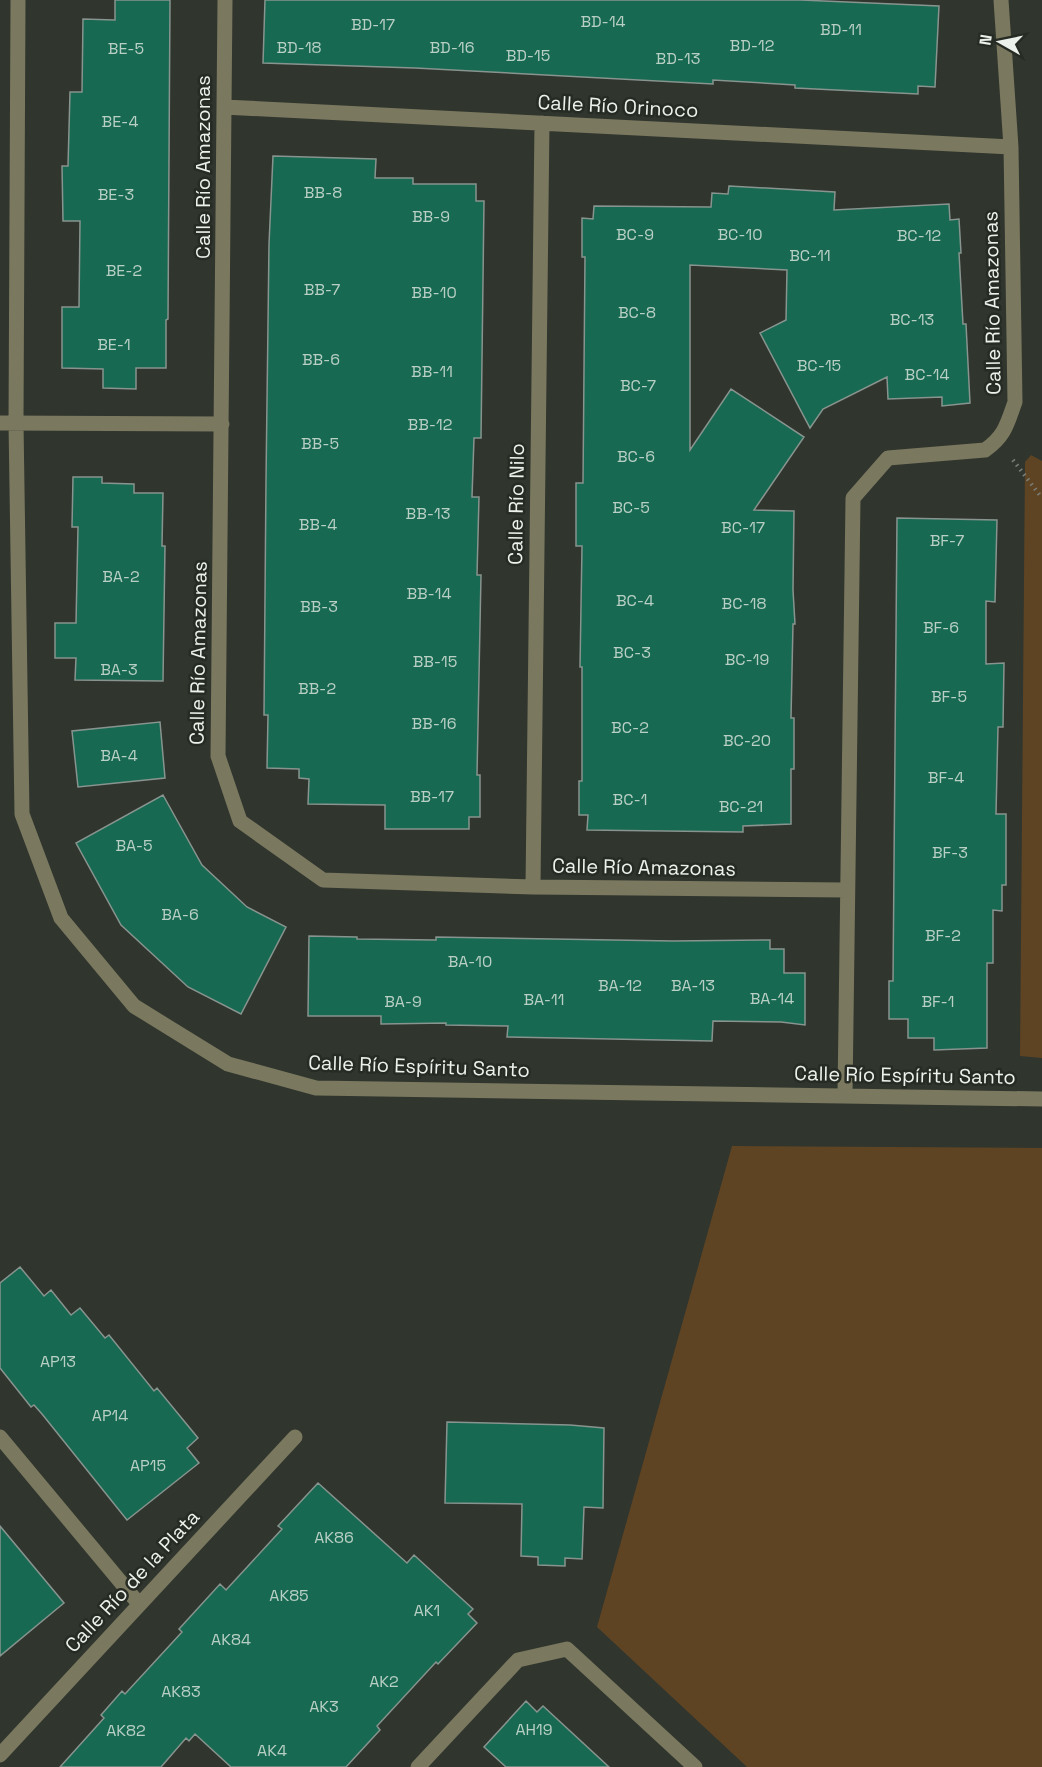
<svg xmlns="http://www.w3.org/2000/svg" width="1042" height="1767" viewBox="0 0 1042 1767" font-family="'Space Grotesk',sans-serif">
	<rect width="100%" height="100%" fill="#30352e"/>
	<path fill="#5f4423" d="M1031 455 1042 461V1058L1020 1056 1025 462Z
		M732 1146 1042 1148V1767H747L597 1627Z"/>
	<path fill="#186951" stroke="#88948f" stroke-width="1.5" d="M115 0H170L168 319 166 320V368H136V389L103 388V369L62 368V307H79L80 221H63L62 166H68L70 92H82L83 19 115 20Z
		M265 0H801L939 6 935 87 918 86V94L795 88V85L713 80V84L415 68 263 63Z
		M273 156 376 159 375 178H413V184H476V201H484L481 438H474L472 497H479L477 575H481L477 775H480V817H469V829H385V805L308 804 309 779 299 778V769L267 768 268 715H264L266 480 269 244Z
		M729 186 835 192 834 210 949 204 950 220 959 219 961 253H959L963 324H966L970 403 942 406V397L888 399 887 377 823 409 810 428 760 333 786 320 787 270 690 265V450L731 389 804 437 754 510 794 511 793 590 795 624H793L791 718H794V769H791V824L743 826V832L587 830 588 815H579V781H582V667H580L582 546H576V483H583L585 257H582V218L593 219 594 206 711 207 712 193 728 194Z
		M73 477H102V483L134 484V493H163L162 546H165L163 681 75 680 76 658H55V623H76L78 527H72Z
		M897 518 997 520 995 602 986 601V664L1004 663 1003 727H998L996 814H1006V885H1002V911L993 910V963H987V1048L934 1050V1038H908V1019H889V981H893Z
		M160 722 165 778 78 787 72 731Z
		M163 795 202 865 247 907 286 927 241 1014 188 987 121 925 76 843Z
		M309 936 357 937V939L436 940V937L673 941 770 940V949H784V973H805V1025L781 1022 713 1021 712 1041 507 1037 508 1026 446 1025V1023L381 1024V1016H308Z
		M20 1267 44 1296 51 1290 71 1315 80 1308 105 1338 109 1335 154 1391 157 1388 198 1438 187 1448 199 1463 127 1520 42 1414 34 1405 31 1407 0 1368V1283Z
		M447 1422 570 1425 604 1428 603 1508 584 1507 582 1559 565 1558V1566L538 1565V1557L521 1556 522 1504 445 1503Z
		M318 1483 407 1563 414 1555 473 1609 468 1614 477 1623 438 1664 436 1662 377 1726 380 1730 346 1767H231L195 1734 189 1741 186 1738 161 1767H60L104 1718 101 1715 122 1691 125 1694 182 1632 179 1629 220 1584 226 1590 282 1529 278 1526Z
		M0 1526 64 1603 0 1656Z
		M526 1701 537 1712 543 1706 609 1767H506L484 1747Z"/>
	<g fill="none" stroke-linecap="round" stroke-linejoin="round">
		<path stroke="#7b7f79" stroke-width="4" stroke-dasharray="1.5 4.5" stroke-linecap="butt" d="M1013 460 1042 498"/>
		<path stroke="#7a785e" stroke-width="15" d="M18 0 16 423 22 814 61 918 134 1006 228 1064 316 1088 1042 1099
			M225 0 218 756 240 821 323 880 533 887 847 890
			M224 107 1011 147
			M0 423 222 424
			M533 887 542 123
			M845 1095 853 498 888 458 985 450C1005 436 1007 424 1015 402L1011 147 1001 0
			M0 1437 139 1604
			M0 1755 295 1437
			M418 1767 518 1660 567 1649 695 1767"/>
	</g>
	<g text-anchor="middle" dominant-baseline="central" stroke-width="5" stroke-linejoin="round" paint-order="stroke">
		<g font-size="16" fill="#b8cfc5">
			<text x="603" y="21">BD-14</text>
			<text x="373" y="24">BD-17</text>
			<text x="841" y="29">BD-11</text>
			<text x="752" y="45">BD-12</text>
			<text x="299" y="47">BD-18</text>
			<text x="452" y="47">BD-16</text>
			<text x="126" y="48">BE-5</text>
			<text x="528" y="55">BD-15</text>
			<text x="678" y="58">BD-13</text>
			<text x="120" y="121">BE-4</text>
			<text x="323" y="192">BB-8</text>
			<text x="116" y="194">BE-3</text>
			<text x="431" y="216">BB-9</text>
			<text x="635" y="234">BC-9</text>
			<text x="740" y="234">BC-10</text>
			<text x="919" y="235">BC-12</text>
			<text x="810" y="255">BC-11</text>
			<text x="124" y="270">BE-2</text>
			<text x="322" y="289">BB-7</text>
			<text x="434" y="292">BB-10</text>
			<text x="637" y="312">BC-8</text>
			<text x="912" y="319">BC-13</text>
			<text x="114" y="344">BE-1</text>
			<text x="321" y="359">BB-6</text>
			<text x="819" y="365">BC-15</text>
			<text x="432" y="371">BB-11</text>
			<text x="927" y="374">BC-14</text>
			<text x="638" y="385">BC-7</text>
			<text x="430" y="424">BB-12</text>
			<text x="320" y="443">BB-5</text>
			<text x="636" y="456">BC-6</text>
			<text x="631" y="507">BC-5</text>
			<text x="428" y="513">BB-13</text>
			<text x="318" y="524">BB-4</text>
			<text x="743" y="527">BC-17</text>
			<text x="947" y="540">BF-7</text>
			<text x="121" y="576">BA-2</text>
			<text x="429" y="593">BB-14</text>
			<text x="635" y="600">BC-4</text>
			<text x="744" y="603">BC-18</text>
			<text x="319" y="606">BB-3</text>
			<text x="941" y="627">BF-6</text>
			<text x="632" y="652">BC-3</text>
			<text x="747" y="659">BC-19</text>
			<text x="435" y="661">BB-15</text>
			<text x="119" y="669">BA-3</text>
			<text x="317" y="688">BB-2</text>
			<text x="949" y="696">BF-5</text>
			<text x="434" y="723">BB-16</text>
			<text x="630" y="727">BC-2</text>
			<text x="747" y="740">BC-20</text>
			<text x="119" y="755">BA-4</text>
			<text x="946" y="777">BF-4</text>
			<text x="432" y="796">BB-17</text>
			<text x="630" y="799">BC-1</text>
			<text x="741" y="806">BC-21</text>
			<text x="134" y="845">BA-5</text>
			<text x="950" y="852">BF-3</text>
			<text x="180" y="914">BA-6</text>
			<text x="943" y="935">BF-2</text>
			<text x="470" y="961">BA-10</text>
			<text x="620" y="985">BA-12</text>
			<text x="693" y="985">BA-13</text>
			<text x="772" y="998">BA-14</text>
			<text x="544" y="999">BA-11</text>
			<text x="403" y="1001">BA-9</text>
			<text x="938" y="1001">BF-1</text>
			<text x="58" y="1361">AP13</text>
			<text x="110" y="1415">AP14</text>
			<text x="148" y="1465">AP15</text>
			<text x="334" y="1537">AK86</text>
			<text x="289" y="1595">AK85</text>
			<text x="427" y="1610">AK1</text>
			<text x="231" y="1639">AK84</text>
			<text x="384" y="1681">AK2</text>
			<text x="181" y="1691">AK83</text>
			<text x="324" y="1706">AK3</text>
			<text x="534" y="1729">AH19</text>
			<text x="126" y="1730">AK82</text>
			<text x="272" y="1750">AK4</text>
		</g>
		<g font-size="20" fill="#edf1ec" stroke="#262b24">
			<text transform="translate(618 106) rotate(3)">Calle Río Orinoco</text>
			<text transform="translate(203 167) rotate(-90)">Calle Río Amazonas</text>
			<text transform="translate(992 303) rotate(-91)">Calle Río Amazonas</text>
			<text transform="translate(516 504) rotate(-89)">Calle Río Nilo</text>
			<text transform="translate(198 653) rotate(-89)">Calle Río Amazonas</text>
			<text transform="translate(644 867) rotate(1)">Calle Río Amazonas</text>
			<text transform="translate(419 1066) rotate(2)">Calle Río Espíritu Santo</text>
			<text transform="translate(905 1075) rotate(1)">Calle Río Espíritu Santo</text>
			<text transform="translate(132 1581) rotate(-47)">Calle Río de la Plata</text>
		</g>
	</g>
	<g transform="translate(1000 42) rotate(279)" stroke="#262b24" stroke-width="4.5" paint-order="stroke">
	<path d="M0-4.5L10 22L0 15L-10 22Z" fill="#edf1ec"/>
	<text y="-9" font-size="16" font-weight="bold" text-anchor="middle" fill="#edf1ec">N</text>
	</g>
</svg>
